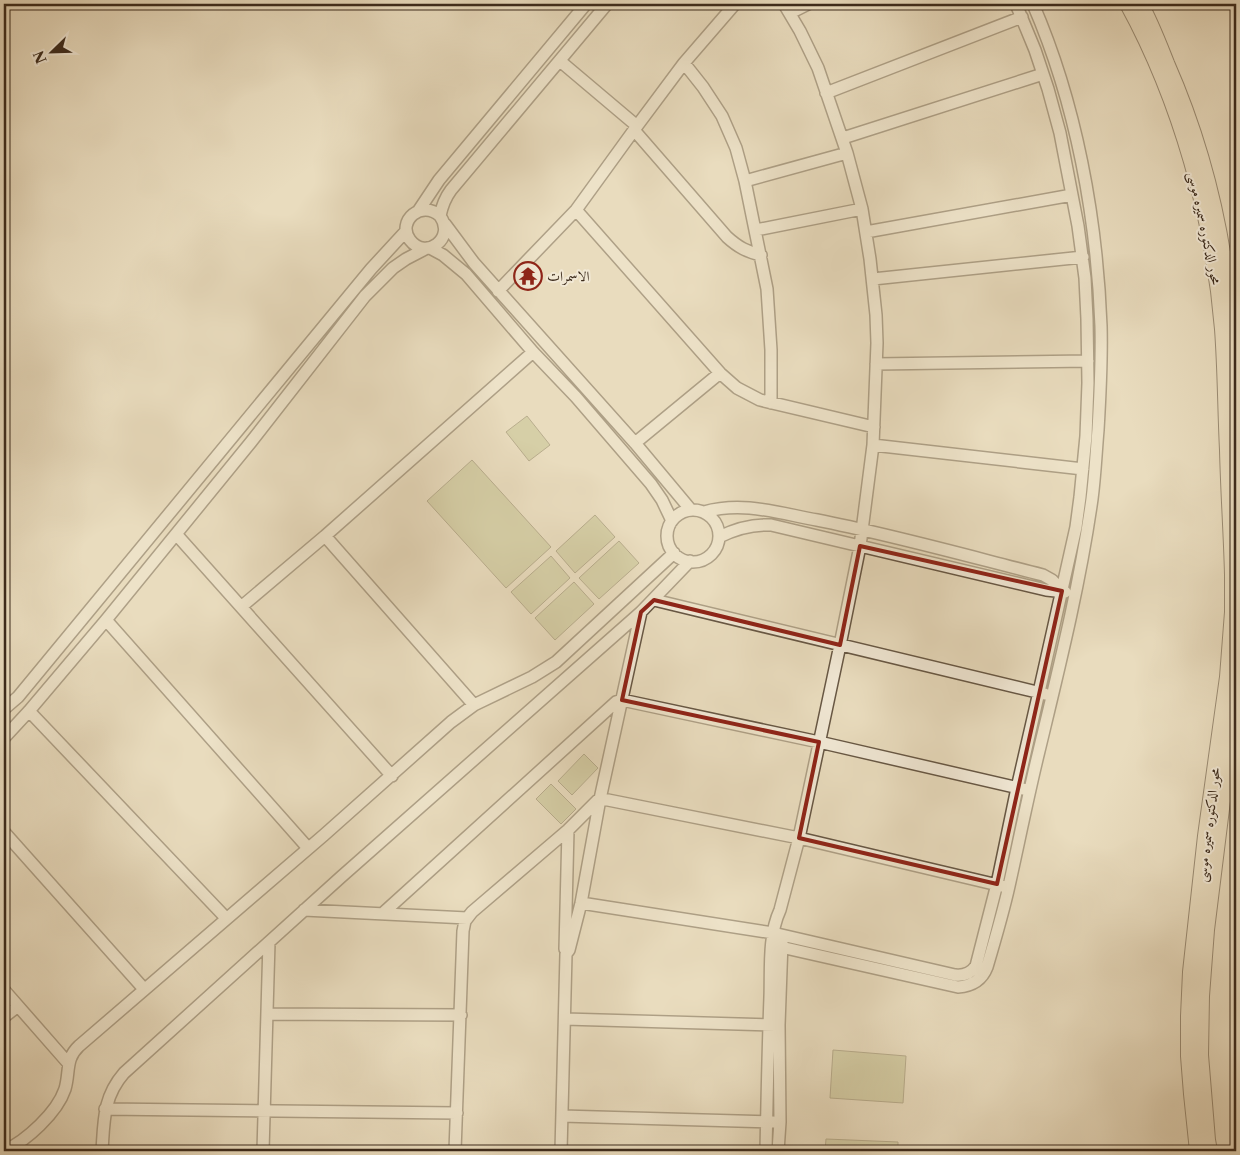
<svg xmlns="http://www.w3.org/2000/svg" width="1240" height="1155" viewBox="0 0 1240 1155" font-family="'Libre Caslon Text',Amiri,serif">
	<rect width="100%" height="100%" fill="#e9dcbe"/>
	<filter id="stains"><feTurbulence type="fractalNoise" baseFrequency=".004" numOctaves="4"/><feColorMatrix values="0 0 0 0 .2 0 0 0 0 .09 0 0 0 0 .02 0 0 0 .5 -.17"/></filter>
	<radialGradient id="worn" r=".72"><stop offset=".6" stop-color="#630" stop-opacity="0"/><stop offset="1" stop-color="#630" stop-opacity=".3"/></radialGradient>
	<path fill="#bfbe8c" stroke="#7e7454" d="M527 416 550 445 529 461 506 432Z
		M472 460 551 547 506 588 427 501Z
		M595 515 615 537 575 573 556 551Z
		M619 541 639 563 599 599 579 578Z
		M551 556 570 578 531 614 511 592Z
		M574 582 594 604 555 640 535 618Z
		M584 754 598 768 572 795 558 781Z
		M551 784 576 809 561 824 536 799Z
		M833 1050 906 1056 903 1103 830 1098Z
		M826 1139 898 1142V1151H825Z"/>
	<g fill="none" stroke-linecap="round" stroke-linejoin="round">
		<defs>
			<path id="minor" d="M790 13 808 4
				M560 61 637 126
				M684 63 703 87 722 116 736 148 745 181 767 289 771 350V403
				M826 93 1022 17
				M634 130 727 237C738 247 747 252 761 255
				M843 138 1043 74
				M745 181 847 153
				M419 210 439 180 586 4
				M576 210 720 373 737 388 760 400 874 427
				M440 216C422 199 396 221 410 240 426 261 456 238 440 216 442 206 445 198 451 190L607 4
				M445 224 474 263 635 443 691 510
				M756 230 862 209
				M866 232 1072 195
				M430 248 443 255 466 274 533 352 576 397 651 484 662 500 672 521
				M873 279 1083 257
				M498 291 576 210 634 130 684 63 735 4
				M876 364 1088 361
				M635 443 720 373
				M873 445 1083 469
				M667 536a26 26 0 1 1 52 0a26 26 0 1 1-52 0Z
				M704 512C743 501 778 513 817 520 893 535 968 556 1043 575L1052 580 1062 591
				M176 534 392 776
				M325 536 474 705
				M719 537C737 528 752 524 771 525L1046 590 1065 592
				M654 600 1045 694
				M241 607 325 536 533 352
				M106 620 308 848
				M4 709 18 697 371 269 406 231
				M29 711 226 918
				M4 738 29 711 106 620 251 442 365 296 393 268 406 259 427 248
				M4 832 144 989
				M581 903 773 933 955 975C964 976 971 973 976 966L997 884 1017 788 1039 692 1076 527 1080 497 1086 436 1088 383 1087 319 1085 278 1078 226 1060 133 1048 89 1035 50 1016 4
				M304 910 467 918
				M382 914 616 702 622 700 819 742 1023 789
				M772 945 958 987C972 986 982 980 987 967 995 940 1003 913 1009 886 1019 841 1028 796 1039 751 1059 668 1080 584 1092 499 1095 476 1096 453 1098 430 1100 396 1102 361 1101 326 1097 218 1076 103 1033 4
				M565 949 568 830
				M4 990 68 1063
				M267 1014 461 1015
				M4 1017 18 1006
				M565 1019 775 1025
				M105 1109 457 1113
				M562 1116 773 1122
				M4 1151C26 1141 57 1113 65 1089 70 1072 65 1059 79 1046L324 835 451 722 474 705 532 677 556 662 674 553
				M102 1151C104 1121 103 1097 124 1073L341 877 641 612 690 561
				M263 1151 269 942
				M455 1151 463 931 465 921 472 912 568 830 598 800 603 799 799 838 1002 886
				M561 1151 566 954 569 950 581 903 600 799 641 612
				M766 1151C767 1100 768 1049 770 997 771 969 768 936 780 910L799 838 840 645 860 546 873 445 877 343 876 315 870 259 862 209 847 153 818 68 800 31 784 4
				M778 1151 780 1122 779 1025 782 942"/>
			<path id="major" d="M1127 4C1180 101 1213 219 1222 329 1225 369 1225 410 1227 450 1228 492 1231 534 1232 575V612L1227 677 1205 836 1190 972 1188 1016V1056L1191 1094 1197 1151
				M1141 4C1151 22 1159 43 1167 63 1204 147 1225 235 1232 327 1235 363 1235 400 1236 437
				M1210 1151 1208 1140 1201 1055 1202 996 1207 930 1236 696"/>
		</defs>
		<use href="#minor" stroke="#675744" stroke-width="14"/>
		<use href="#major" stroke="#3c2b1c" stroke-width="16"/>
		<use href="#minor" stroke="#f1e8d5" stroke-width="11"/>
		<use href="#major" stroke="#e9dcbe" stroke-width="14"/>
	</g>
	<path d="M0 0H1240V1155H0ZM860 546 1062 591 997 884 799 838 819 742 622 700 641 612 654 600 840 645Z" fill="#e9dcbe" fill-opacity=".55" fill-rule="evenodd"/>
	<path fill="none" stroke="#8f2418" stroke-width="4" stroke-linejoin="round" d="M860 546 1062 591 997 884 799 838 819 742 622 700 641 612 654 600 840 645Z"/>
	<defs>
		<symbol id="temple-ring" viewBox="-11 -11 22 22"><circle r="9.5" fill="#f1e8d5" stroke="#8f2418" stroke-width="1.5"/><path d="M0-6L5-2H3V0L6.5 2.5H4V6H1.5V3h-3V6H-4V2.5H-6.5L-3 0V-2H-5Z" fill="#8f2418"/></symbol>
	</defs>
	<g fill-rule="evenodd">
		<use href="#temple-ring" x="512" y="260" width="32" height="32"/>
	</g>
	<g text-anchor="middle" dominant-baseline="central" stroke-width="4" stroke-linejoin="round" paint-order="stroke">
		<g font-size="14" fill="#3c2b1c" stroke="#f1e8d5">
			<text transform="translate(1205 228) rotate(78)">محور الدكتوره سميره موسى</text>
			<text transform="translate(1208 825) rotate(-83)">محور الدكتوره سميره موسى</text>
		</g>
		<g font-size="14" fill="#3c2b1c" stroke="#f1e8d5" text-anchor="start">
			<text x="547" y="276">الاسمرات</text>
		</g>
	</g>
	<rect width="1240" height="1155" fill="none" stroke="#e9dcbe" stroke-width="20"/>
	<rect x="5" y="5" width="1230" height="1145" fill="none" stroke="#3c2b1c" stroke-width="2.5"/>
	<rect x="10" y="10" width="1220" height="1135" fill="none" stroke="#3c2b1c"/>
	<g transform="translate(52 52) rotate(247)" stroke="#f1e8d5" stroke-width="4" paint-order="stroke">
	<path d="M0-4L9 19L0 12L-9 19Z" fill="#3c2b1c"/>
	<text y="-8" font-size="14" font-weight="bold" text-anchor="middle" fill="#3c2b1c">N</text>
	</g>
	<rect width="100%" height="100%" filter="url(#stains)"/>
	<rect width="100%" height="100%" fill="url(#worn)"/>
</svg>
